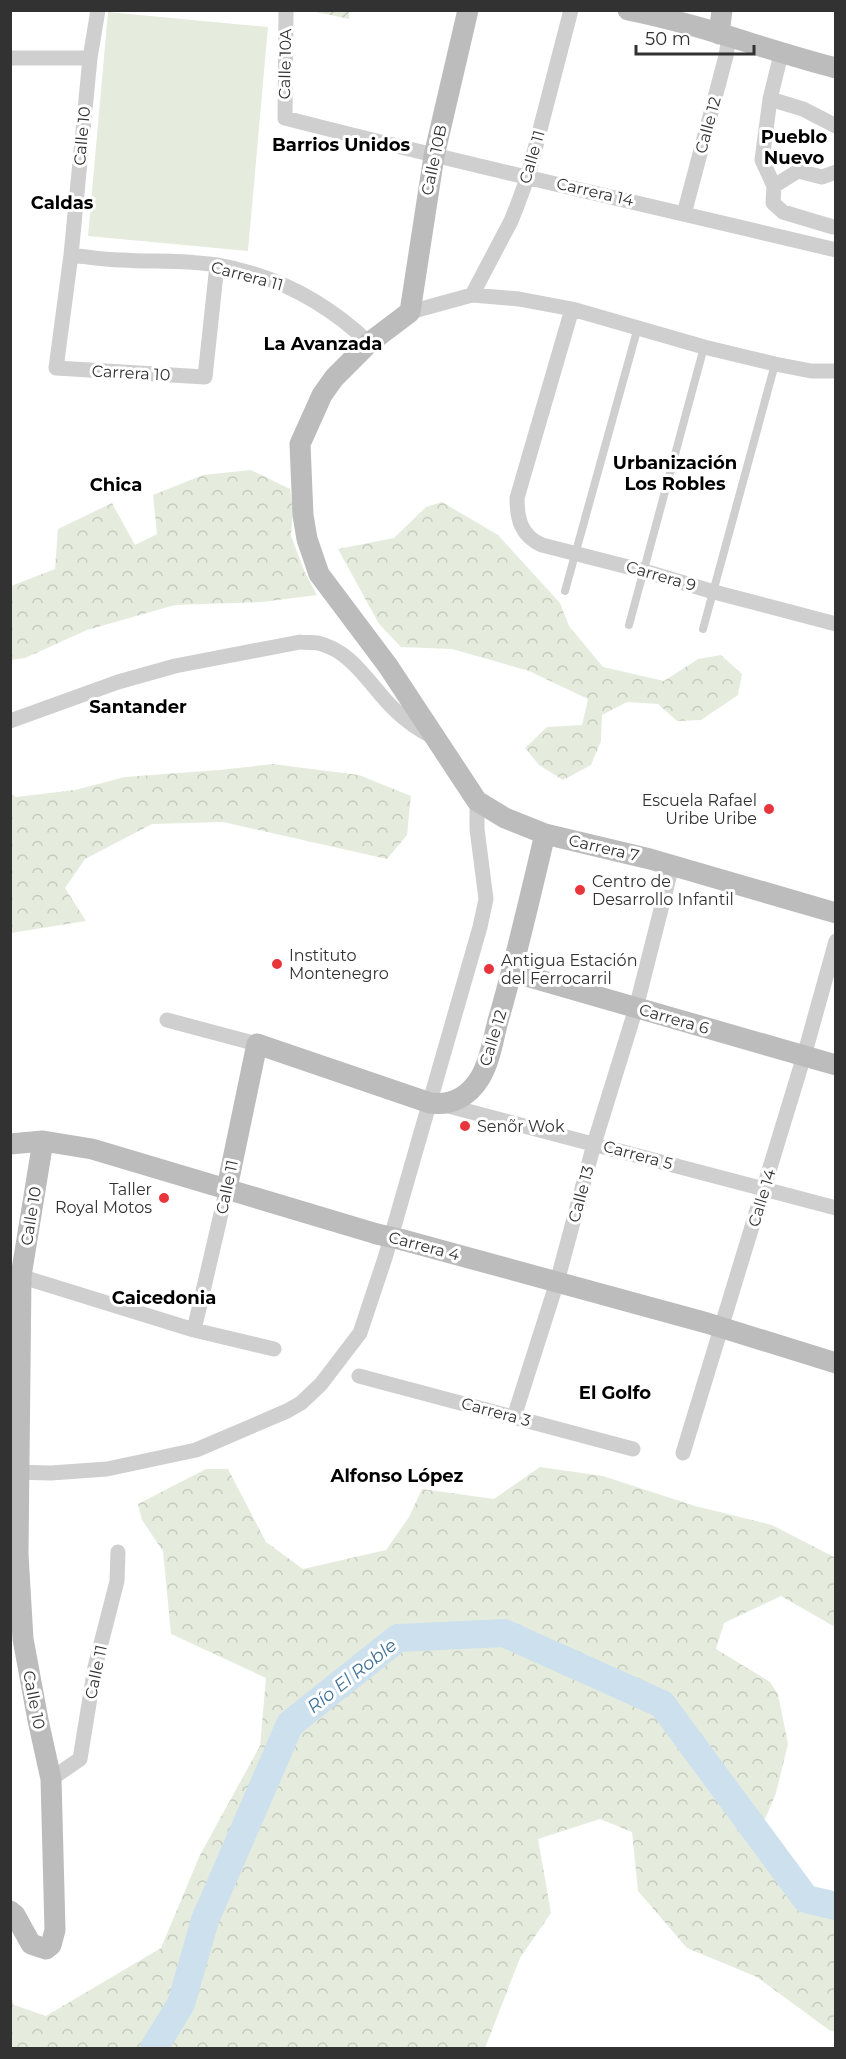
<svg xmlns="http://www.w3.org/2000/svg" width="846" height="2059" viewBox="0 0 846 2059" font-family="Montserrat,sans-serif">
	<defs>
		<pattern id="forest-crowns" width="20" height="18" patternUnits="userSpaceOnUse" patternTransform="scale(1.5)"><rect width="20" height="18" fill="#e5ecde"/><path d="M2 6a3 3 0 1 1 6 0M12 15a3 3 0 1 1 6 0" fill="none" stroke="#c5cbbf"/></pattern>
		<pattern id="garden-furrows" width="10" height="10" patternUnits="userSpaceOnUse" patternTransform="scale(1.5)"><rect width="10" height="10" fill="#e5ecde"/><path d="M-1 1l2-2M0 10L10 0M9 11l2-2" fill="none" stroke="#c5cbbf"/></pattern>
	</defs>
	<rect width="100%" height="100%" fill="#fff"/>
	<path fill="#e5ecde" d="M108 12 268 27 248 251 88 236Z"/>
	<path fill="url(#forest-crowns)" d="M251 470 290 489 293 509 291 536 305 573 317 595 262 602 175 605 87 630 25 658 11 660V586L55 569 58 529 112 503 135 545 157 534 153 495 203 475Z
		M442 502 498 535 560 603 569 626 603 667 664 681 698 659 721 655 742 674 738 695 701 720 677 721 658 704 627 702 602 715 601 741 591 765 563 780 539 765 525 748 547 727 582 725 588 699 529 671 452 649 401 647 379 624 338 549 394 538 426 507Z
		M273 764 359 775 411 796 407 835 387 859 223 822 152 824 85 859 65 888 86 921 11 933V794L16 797 75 790 125 777 219 770Z
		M540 1467 603 1476 695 1506 772 1525 834 1557 835 1555V1627L781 1596 724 1623 716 1649 770 1682 778 1694 788 1744 776 1793 754 1845 796 1905 835 1916V2032L829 2030 757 1977 687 1948 638 1891 632 1832 600 1819 538 1839 551 1913 520 1958 485 2048H11V1998L14 2005 46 2016 161 1948 200 1855 260 1746 266 1678 171 1634 163 1551 142 1520 138 1504 206 1469H228L266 1542 303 1569 386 1550 409 1517 422 1489 494 1499Z"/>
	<path fill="url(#garden-furrows)" d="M312 11H349V19Z"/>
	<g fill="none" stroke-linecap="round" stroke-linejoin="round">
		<path stroke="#cde0ee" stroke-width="28" d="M154 2048 181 2004 205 1920 290 1724 398 1638 504 1633 662 1704 806 1899 836 1906"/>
		<path stroke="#cfcfcf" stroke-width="8" d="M565 591 638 327
			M629 625 704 347
			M703 629 775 364"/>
		<path stroke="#cfcfcf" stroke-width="15" d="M98 10 90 58 71 255 56 368 205 377 217 265
			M286 10 285 118C467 165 652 206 836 250
			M781 54 770 99 762 160 774 186 773 203 783 212 833 227
			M10 58H90
			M770 99 803 109 836 126
			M774 186 798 171 822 177 836 172
			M684 214 726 56 729 36
			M71 255C88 257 105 260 121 260 153 262 186 260 217 265 275 275 327 303 369 343
			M472 295 511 221 517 206 528 176 571 10
			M572 309 517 498C517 519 521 536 542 545L644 571 714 592 836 624
			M410 312 472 295 519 299 572 309 704 347 775 364 811 371H836
			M10 721 118 682 175 666 300 642C305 643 313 642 318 643 353 651 370 686 394 709 406 721 419 730 435 738
			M167 1020 257 1044
			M441 1104 836 1208
			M10 1273 194 1330 274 1349
			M194 1330 227 1188
			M359 1376 633 1449
			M514 1417 557 1282 594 1144 636 1008 672 866
			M683 1453 804 1056 836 941
			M10 1472 51 1473 107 1469 196 1450 287 1411 301 1403 321 1384 360 1333 385 1258 480 927 486 899 477 829V801
			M51 1779 80 1759 95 1667 117 1581 118 1552"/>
		<path stroke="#bcbcbc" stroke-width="21" d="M468 10 434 156 410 312 369 343 334 378 322 395 300 444 303 515 307 539 319 574 388 666 477 801 505 818 545 834 650 859 836 913
			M628 10C699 24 766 50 836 68
			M719 34 722 10
			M512 972 836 1065
			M10 1144 43 1141 92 1149 377 1234
			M227 1188 257 1044 430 1103C452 1106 469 1096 480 1078 490 1062 493 1039 498 1021 516 959 530 897 545 834
			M403 1240 707 1323 836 1363
			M10 1911 15 1915 31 1944 46 1949 51 1945 55 1930 51 1779 38 1720 23 1639 18 1554 21 1276 43 1141"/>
		<path stroke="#bcbcbc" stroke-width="21" d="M377 1234 403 1240"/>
	</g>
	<g fill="#e8353c" stroke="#fff" stroke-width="2">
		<circle cx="769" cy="809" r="6"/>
		<circle cx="580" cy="890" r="6"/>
		<circle cx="277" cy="964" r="6"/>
		<circle cx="489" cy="969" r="6"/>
		<circle cx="465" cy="1126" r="6"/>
		<circle cx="164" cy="1198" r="6"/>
	</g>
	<g text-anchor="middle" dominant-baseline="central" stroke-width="6" stroke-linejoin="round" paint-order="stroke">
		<g font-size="16" fill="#323232" stroke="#fff">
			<text transform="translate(285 64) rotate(-89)">Calle 10A</text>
			<text transform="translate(708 125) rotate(-75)">Calle 12</text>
			<text transform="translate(82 136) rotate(-85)">Calle 10</text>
			<text transform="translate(532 157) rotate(-74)">Calle 11</text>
			<text transform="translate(434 160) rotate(-78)">Calle 10B</text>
			<text transform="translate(595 192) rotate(13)">Carrera 14</text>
			<text transform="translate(247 276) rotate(15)">Carrera 11</text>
			<text transform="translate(131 373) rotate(3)">Carrera 10</text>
			<text transform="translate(661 576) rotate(16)">Carrera 9</text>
			<text transform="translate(604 848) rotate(13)">Carrera 7</text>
			<text transform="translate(674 1019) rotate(16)">Carrera 6</text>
			<text transform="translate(493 1038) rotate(-73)">Calle 12</text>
			<text transform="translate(638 1155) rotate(15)">Carrera 5</text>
			<text transform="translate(227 1187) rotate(-78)">Calle 11</text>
			<text transform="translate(581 1194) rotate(-75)">Calle 13</text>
			<text transform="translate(762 1198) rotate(-73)">Calle 14</text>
			<text transform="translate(31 1216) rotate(-81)">Calle 10</text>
			<text transform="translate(424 1246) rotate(15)">Carrera 4</text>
			<text transform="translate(496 1412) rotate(15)">Carrera 3</text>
			<text transform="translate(96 1672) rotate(-78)">Calle 11</text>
			<text transform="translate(34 1700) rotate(79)">Calle 10</text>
		</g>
		<g font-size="16" fill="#323232" stroke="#fff" text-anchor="start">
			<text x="757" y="800" text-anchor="end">Escuela Rafael<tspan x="757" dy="18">Uribe Uribe</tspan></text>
			<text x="592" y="881">Centro de<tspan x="592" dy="18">Desarrollo Infantil</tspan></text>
			<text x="289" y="955">Instituto<tspan x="289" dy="18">Montenegro</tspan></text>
			<text x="501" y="960">Antigua Estación<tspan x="501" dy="18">del Ferrocarril</tspan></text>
			<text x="477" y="1126">Senõr Wok</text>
			<text x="152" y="1189" text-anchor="end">Taller<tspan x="152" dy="18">Royal Motos</tspan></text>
		</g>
		<g font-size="18" font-weight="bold" fill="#000" stroke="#fff">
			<text x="794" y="137">Pueblo<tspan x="794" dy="21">Nuevo</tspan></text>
			<text x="341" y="145">Barrios Unidos</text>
			<text x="62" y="203">Caldas</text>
			<text x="323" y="344">La Avanzada</text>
			<text x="675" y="463">Urbanización<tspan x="675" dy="21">Los Robles</tspan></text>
			<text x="116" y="485">Chica</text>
			<text x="138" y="707">Santander</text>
			<text x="164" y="1298">Caicedonia</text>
			<text x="615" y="1393">El Golfo</text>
			<text x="397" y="1476">Alfonso López</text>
		</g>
		<g font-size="18" font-style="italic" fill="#3d7197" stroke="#fff">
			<text transform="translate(352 1676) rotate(-38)">Río El Roble</text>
		</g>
	</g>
	<rect width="846" height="2059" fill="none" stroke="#323232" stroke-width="24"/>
	<path d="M636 45v9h118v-9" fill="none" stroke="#323232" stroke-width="3"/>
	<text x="645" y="45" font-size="18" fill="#323232" stroke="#ffffff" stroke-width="4.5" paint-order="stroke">50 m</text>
</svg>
